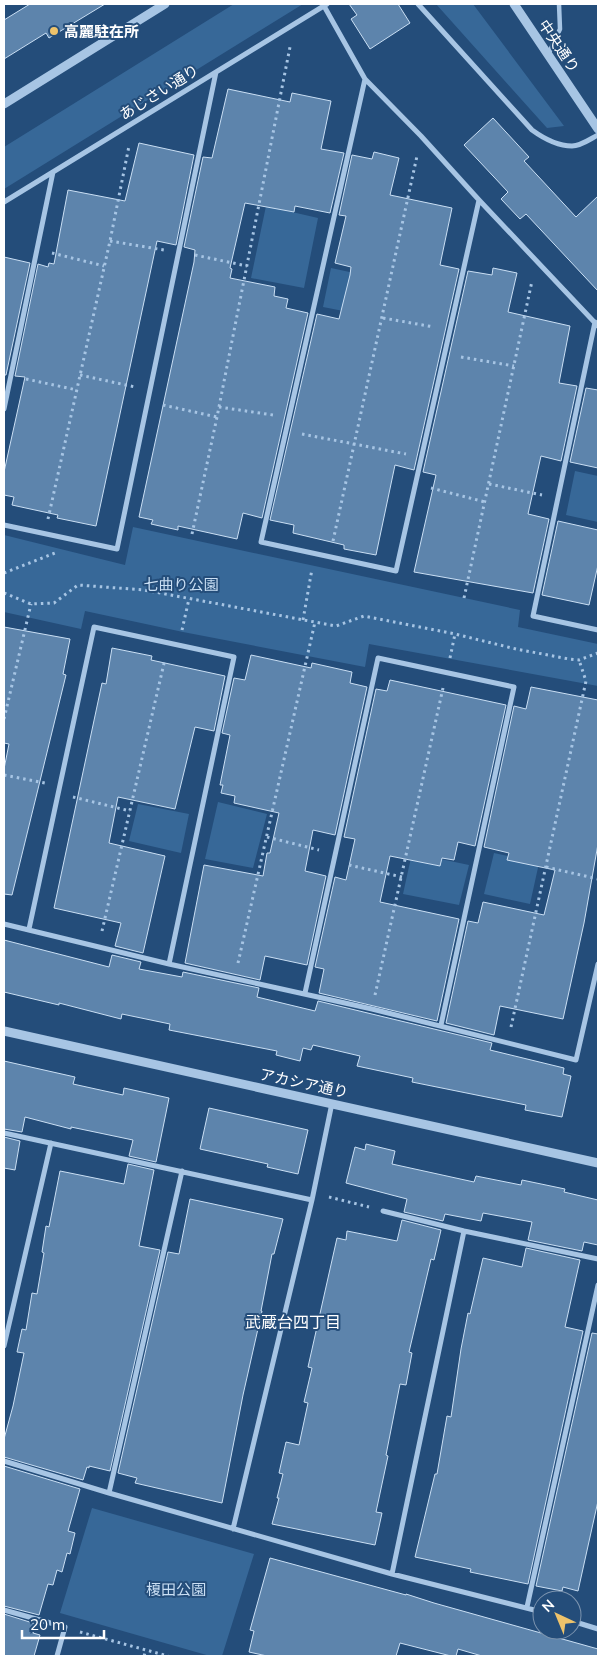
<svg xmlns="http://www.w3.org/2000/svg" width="602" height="1660" viewBox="0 0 602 1660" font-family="Mulish,'Noto Sans JP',sans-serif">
	<rect width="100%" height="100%" fill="#244d7a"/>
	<path fill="#376898" d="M234 4H303L4 189V147Z
		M436 4H473L564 126 547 128Z
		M266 206 318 218 304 288 251 278Z
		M331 268 382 279 374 317 323 307Z
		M575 471 598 476V522L566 515Z
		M133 527 520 610 518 627 598 644V686L369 644 365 667 183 632 85 611 81 629 4 612V535L125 565Z
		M218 802 267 814 253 868 205 859Z
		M138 804 189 814 181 853 129 841Z
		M412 853 469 865 459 905 403 894Z
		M494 853 539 863 530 904 484 894Z
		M92 1508 254 1554 222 1656H210L60 1613Z"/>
	<path fill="#5d84ac" stroke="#cadff4" d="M30 4H105L49 38 46 33 4 59V20Z
		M349 4H398L410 23 370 49 351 19 357 15Z
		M228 89 290 102 292 93 331 101 321 149 344 153 330 213 295 206 294 212 245 203 230 268 232 269 230 278 275 287 274 296 288 299 286 308 308 313 262 518 243 513 237 539 178 526V530L151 524 153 520 139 517 194 262 195 250 184 247 203 157 212 158Z
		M493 118 529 157 524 161 576 217 598 196V291L526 214 520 219 501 199 508 192 464 145Z
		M139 143 194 155 176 245 157 241 96 526 57 518 58 515 12 505 14 497 4 495V472L25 377 15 376 38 264 48 267 49 263 54 264 68 190 125 201Z
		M374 152 399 158 390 195 452 208 440 265 459 269 414 470 395 465 376 555 344 549V545L293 533 294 525 270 520 317 314 339 319 350 275 351 267 335 263 346 216 339 215 352 155 372 159Z
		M4 257 30 263 6 375H4Z
		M493 268 517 273 508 312 570 326 559 383 577 386 561 461 541 456 528 514 549 519 533 593 414 572 436 475 423 472 468 271 492 275Z
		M586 388 598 390V468L570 462Z
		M558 521 598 530V565L589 605 542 595Z
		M4 627 70 639 63 674 66 675 12 895 4 894V769L9 744 4 743Z
		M112 648 152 656 151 660 225 676 214 731 195 727 175 809 118 797 109 843 165 856 143 953 115 946 121 923 54 908 102 683 106 684Z
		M251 655 311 668 312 663 352 672 350 683 367 687 335 835 313 830 305 871 326 876 307 965 265 956 260 980 185 963 204 865 263 876 267 853H270L279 813 234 803 235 796 221 793 223 785H220L230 735 222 733 234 678 245 680Z
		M390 680 506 705 475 846 458 842 454 860 442 858 440 866 390 856 380 902 459 919 437 1021 319 993 324 969 315 967 335 877 346 880 355 839 344 837 376 689 387 691Z
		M531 687 598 700V844L584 923 563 1019 500 1006 494 1035 446 1023 468 921 478 923 483 902 544 915 555 870 507 860 509 853 484 847 514 706 526 709Z
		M4 940 109 967 112 955 141 962 139 969 182 977 183 972 259 988 257 997 315 1011 318 1001 492 1043 490 1050 564 1068 563 1074 571 1076 562 1117 525 1110 526 1105 412 1082 413 1078 357 1066 360 1056 313 1045 311 1050 303 1048 300 1061 276 1055 277 1051 169 1030 170 1024 122 1014 121 1019 59 1003V1005L4 992Z
		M4 1061 75 1077 73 1084 123 1095 124 1088 169 1098 156 1162 129 1156 133 1140 71 1127V1129L25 1117 22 1132 4 1129Z
		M209 1108 308 1130 298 1174 267 1167 268 1164 200 1149Z
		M4 1137 20 1141 15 1170 4 1168Z
		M366 1144 395 1151 392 1164 474 1182 476 1176 521 1185 522 1180 565 1189 564 1192 598 1200V1245L584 1242 582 1251 528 1240 532 1222 483 1213 481 1221 445 1214 443 1221 404 1212 407 1199 346 1183 355 1147 365 1150Z
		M128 1164 154 1170 139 1246 160 1250 110 1471 89 1466V1468L87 1467 83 1480 4 1457V1439L13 1406 24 1353 17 1352 22 1329 26 1330 32 1293 37 1294 44 1253 42 1252 46 1226 49 1227 60 1171 124 1184Z
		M190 1199 283 1219 274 1254H272L261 1311H262L243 1395 222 1503 135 1483 137 1478 118 1473 168 1252 179 1254Z
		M402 1220 441 1230 434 1260 431 1259 409 1352 412 1353 406 1385 400 1384 386 1455 388 1456 376 1512 382 1513 375 1545 272 1524 279 1498H277L283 1474 279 1473 286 1442 299 1445 308 1403 304 1402 312 1368 308 1367 337 1238 346 1240 347 1231 397 1241Z
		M526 1248 580 1260 565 1327 583 1331 528 1584 470 1572 471 1569 415 1557 435 1474H437L447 1416 451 1417 461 1349 468 1313 470 1314 483 1258 522 1267Z
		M592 1333 598 1334V1501L578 1591 563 1587 562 1591 536 1586Z
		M4 1466 80 1489 68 1531 75 1533 70 1554 67 1553 62 1572 57 1570 53 1585 48 1584 39 1615 4 1606Z
		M270 1558 406 1595V1594L434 1603 598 1649V1656H482L458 1649 456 1656H451L400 1643 396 1656H267L249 1652 254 1631 250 1630Z
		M4 1614 36 1624 33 1633 40 1635 34 1656H4Z"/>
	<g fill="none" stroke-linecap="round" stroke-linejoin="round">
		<path stroke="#a7c5e4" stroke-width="3" stroke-dasharray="2.5 4" stroke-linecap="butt" d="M110 241 164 250
			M52 253 104 266
			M195 255 247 266
			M383 318 434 327
			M461 357 514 366
			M80 375 135 387
			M26 379 77 390
			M163 405 217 417
			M219 407 273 415
			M302 434 406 454
			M489 484 542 495
			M431 488 485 502
			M48 519 110 241 129 146
			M192 534 217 417 290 47
			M333 541 417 156
			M4 573 55 553
			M4 593 31 604 54 603 78 585 144 590 336 626 364 616 455 634 516 649 569 659 579 660 598 653
			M464 598 532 281
			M303 620 312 569
			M182 630 189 599
			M450 658 455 634
			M4 719 31 604
			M4 775 45 783
			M73 797 130 811
			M267 837 319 850
			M349 865 402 877
			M546 867 598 879
			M102 931 165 659
			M238 963 315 622
			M375 995 443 688
			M511 1027 586 681 579 660
			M329 1197 369 1207
			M80 1632 168 1656
			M144 1656 146 1650"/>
		<path stroke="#a7c5e4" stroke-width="4.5" d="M548 55 560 29 559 4"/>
		<path stroke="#a7c5e4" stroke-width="5" d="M418 4 532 130C543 138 558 146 572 146 581 146 590 139 598 135
			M324 6 365 79 421 136 479 200 598 326
			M365 79 261 542 396 571 479 200
			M4 202 327 4
			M595 322 533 616 598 630
			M4 409 53 172
			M4 525 117 549 216 72
			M4 924 169 964 372 1009 576 1060 598 964
			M29 929 94 627 234 657 169 964
			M305 993 378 658 514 687 441 1025
			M4 1133 312 1200
			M383 1211 464 1231 598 1259
			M4 1346 51 1143
			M4 1461 109 1493 392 1574 542 1612
			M109 1493 182 1171
			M233 1529 312 1200 332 1103
			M392 1574 464 1231
			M527 1607 598 1285
			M4 1610 65 1627 57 1656
			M572 1621 598 1629"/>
		<path stroke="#a7c5e4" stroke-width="9" d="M514 4 598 129
			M4 104 165 4
			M4 1031 598 1163"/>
	</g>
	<circle fill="#eec36b" stroke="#244d7a" stroke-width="2" cx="54" cy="31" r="5"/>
	<g text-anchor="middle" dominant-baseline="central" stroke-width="4" stroke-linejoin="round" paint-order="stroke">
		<g font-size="15" font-weight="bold" fill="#fff" stroke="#244d7a" text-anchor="start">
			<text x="64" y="31">高麗駐在所</text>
		</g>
		<g font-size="15" fill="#fff" stroke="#244d7a">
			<text transform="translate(559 46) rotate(56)">中央通り</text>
			<text transform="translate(159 92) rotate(-32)">あじさい通り</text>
			<text transform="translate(304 1083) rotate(12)">アカシア通り</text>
		</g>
		<g font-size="15" fill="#cadff4" stroke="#244d7a">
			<text x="181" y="584">七曲り公園</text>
			<text x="176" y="1589">榎田公園</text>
		</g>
		<g font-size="16" fill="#fff" stroke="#244d7a">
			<text x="293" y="1322">武蔵台四丁目</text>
		</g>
	</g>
	<rect width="602" height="1660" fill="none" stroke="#ffffff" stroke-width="10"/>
	<g transform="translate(557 1615) rotate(316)"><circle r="24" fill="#244d7a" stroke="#7c94af"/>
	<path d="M0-4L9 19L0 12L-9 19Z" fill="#eec36b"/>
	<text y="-8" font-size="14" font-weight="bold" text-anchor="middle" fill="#ffffff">N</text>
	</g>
	<path d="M22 1630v8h82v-8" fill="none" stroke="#ffffff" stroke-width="2.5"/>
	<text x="30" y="1630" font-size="15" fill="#ffffff" stroke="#244d7a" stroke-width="4" paint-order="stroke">20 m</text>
</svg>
